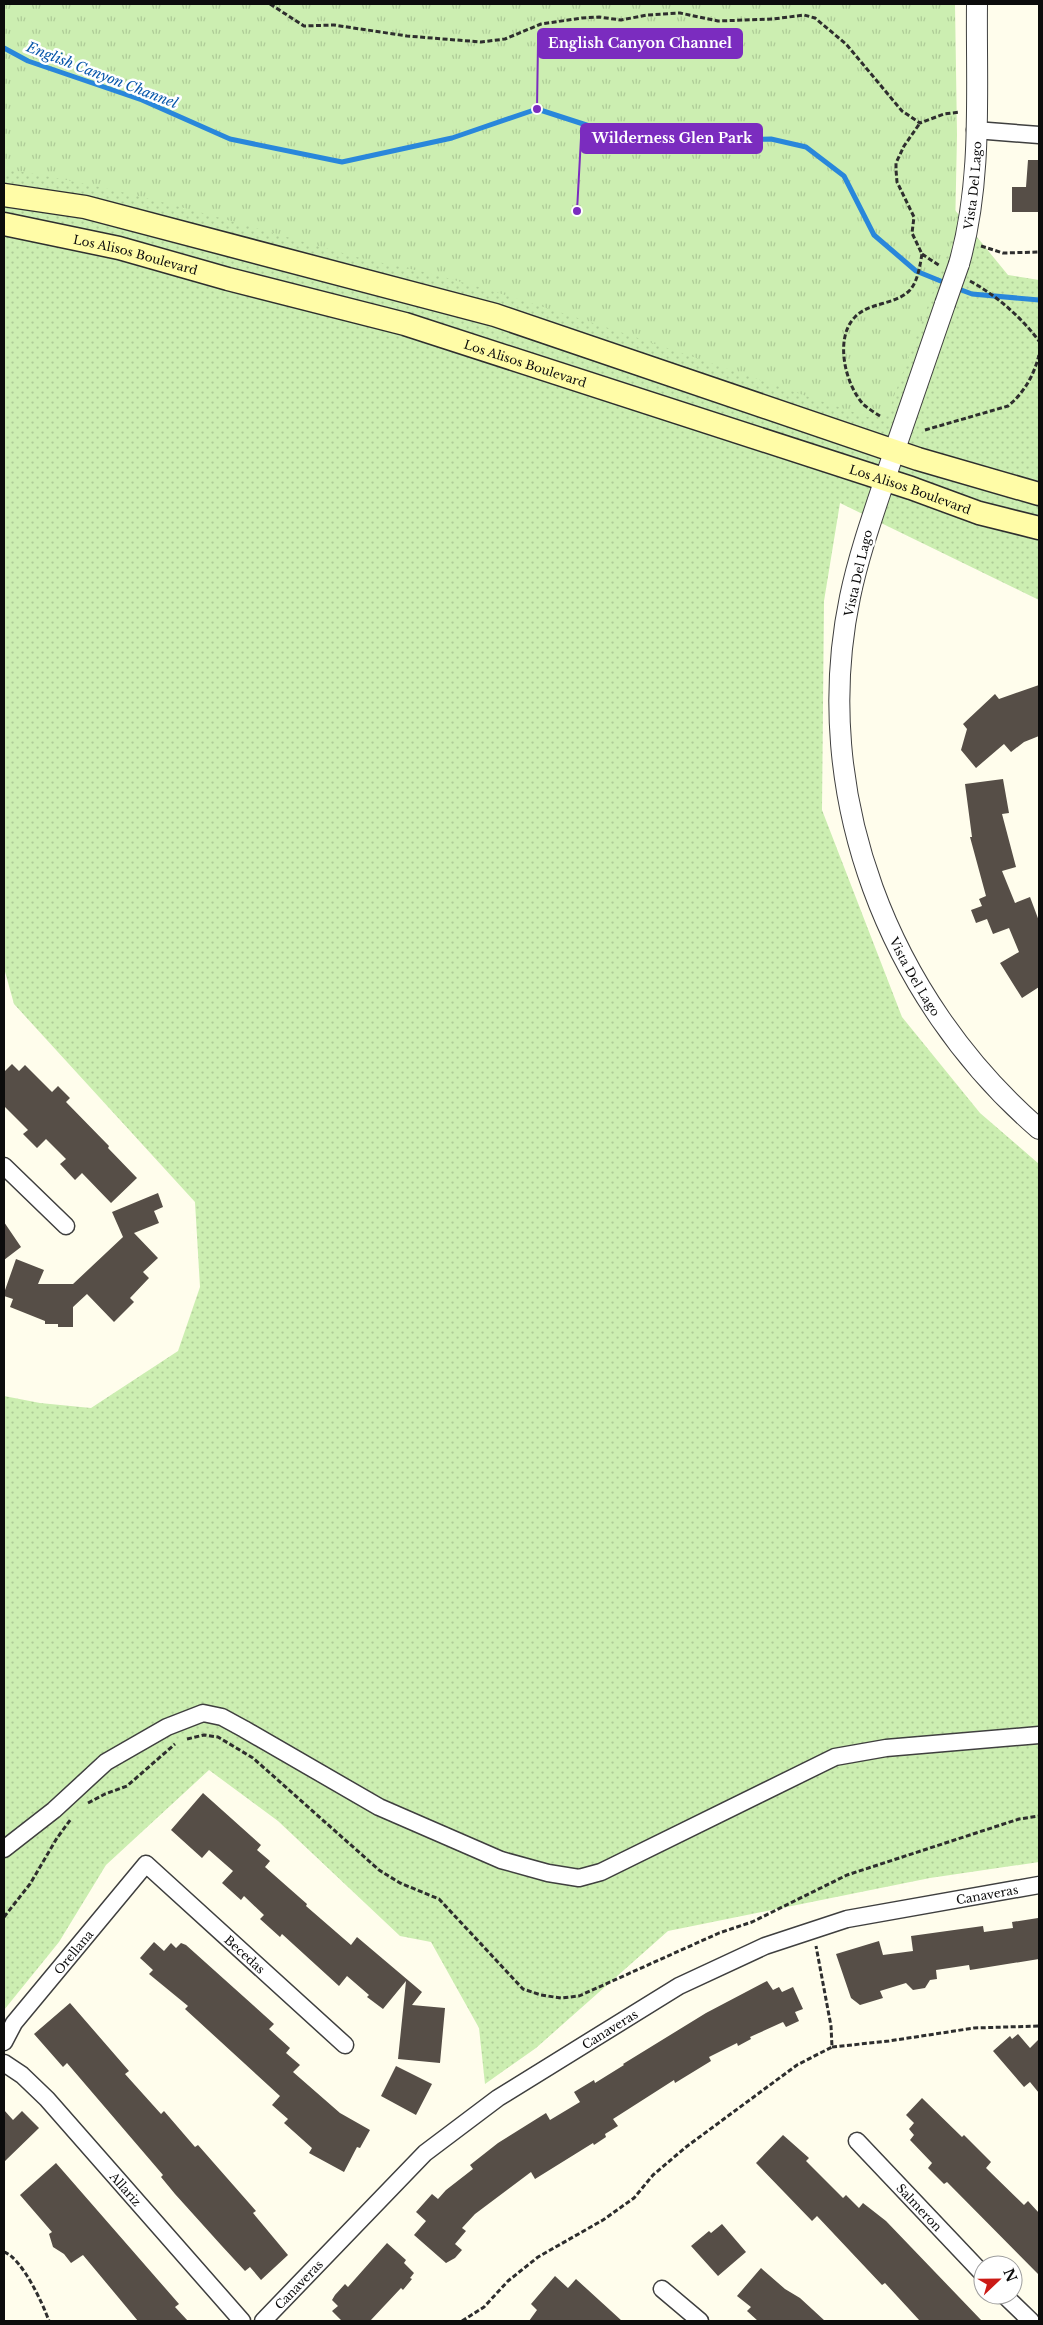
<svg xmlns="http://www.w3.org/2000/svg" width="1043" height="2325" viewBox="0 0 1043 2325" font-family="'Libre Baskerville',serif">
	<defs>
		<pattern id="grass-dots" width="8" height="8" patternUnits="userSpaceOnUse" patternTransform="scale(1.25)"><rect width="8" height="8" fill="#cceeb1"/><path d="M2 2h.1M6 6h.1" fill="none" stroke="#aecb97" stroke-width="1.8" stroke-linecap="round"/></pattern>
		<pattern id="park-tufts" width="24" height="20" patternUnits="userSpaceOnUse" patternTransform="scale(1.25)"><rect width="24" height="20" fill="#cceeb1"/><path d="M3 7l-1-3M5 7V3M7 7l1-3M15 17l-1-3M17 17v-4M19 17l1-3" fill="none" stroke="#aecb97"/></pattern>
	</defs>
	<rect width="100%" height="100%" fill="#fffdec"/>
	<path fill="url(#grass-dots)" d="M4 4 932 182 1008 275 1039 280V600L840 503 824 601 822 810 902 1017 980 1113 1039 1164V1862L930 1878 668 1931 536 2048 485 2084 479 2028 431 1942 400 1936 278 1821 209 1770 106 1865 59 1942 4 2010V1396L40 1403 91 1408 178 1351 200 1287 195 1202 14 1004 4 968Z"/>
	<path fill="url(#park-tufts)" d="M4 4H955L957 135 955 233 887 415 868 417C728 370 589 318 447 278 414 268 379 264 346 254 232 222 121 186 4 169Z"/>
	<g fill="none" stroke-linecap="round" stroke-linejoin="round">
		<path stroke="#2987db" stroke-width="5" d="M4 48 28 61 142 100 230 139 342 162 452 138 537 109 642 143 771 139 806 147 844 176 874 235 916 271 948 284
			M956 288 972 294 1039 300"/>
	</g>
	<path fill="#564e47" d="M1028 160H1039V212H1012V187H1026Z
		M1039 685V736L1024 742 1011 752 1004 744 976 768 961 750 967 729 963 724 995 694 999 699Z
		M1003 779 1009 813 1002 814 1016 867 1002 871 1015 903 1030 897 1039 921V987L1022 998 1000 963 1019 952 1009 928 993 934 987 919 976 923 971 910 982 906 979 899 986 896 970 837H972L965 784Z
		M12 1064 19 1071 25 1065 52 1092 58 1086 70 1098 66 1102 109 1146 108 1148 137 1178 111 1203 82 1173 75 1180 60 1164 66 1159 46 1139 37 1148 23 1134 28 1130 4 1106V1072Z
		M158 1193 163 1207 154 1211 159 1223 134 1233 158 1258 143 1272 149 1278 130 1298 134 1302 114 1322 87 1294 73 1307V1327H58V1324H45V1321L10 1307 13 1299 4 1296V1293L16 1259 44 1270 38 1284H73L123 1237 112 1212Z
		M4 1222 21 1247 4 1260Z
		M203 1793 261 1845 257 1850 270 1861 265 1867 307 1904 306 1906 351 1945 357 1937 422 1992 412 2005 445 2008 440 2063 398 2059 406 1981 383 2009 367 1997 369 1995 347 1976 339 1986 282 1934 280 1937 260 1919 264 1915 244 1896 241 1900 222 1883 233 1871 209 1850 202 1858 171 1830Z
		M1038 1918 1039 1959 970 1970 969 1965 936 1970 937 1979 930 1980 925 1988 913 1990 906 1983 880 1991 883 1998 860 2005 851 1998 836 1954 879 1941 883 1955 913 1951 911 1936 983 1926 984 1932 1013 1928 1012 1922Z
		M154 1942 164 1951 171 1943 176 1948 181 1943 186 1945 274 2024 269 2029 290 2048 286 2053 300 2065 293 2072 340 2113 370 2130 360 2148 357 2147 344 2172 309 2153 312 2148 284 2123 288 2119 272 2105 280 2096 185 2009 188 2006 149 1974 153 1970 140 1958Z
		M767 1981 773 1990 779 1987 782 1992 793 1987 803 2009 795 2012 799 2021 786 2027 783 2022 750 2037 751 2039 738 2046 737 2043 709 2057 711 2061 675 2083 674 2080 613 2119 618 2126 605 2134 606 2137 594 2145 593 2143 535 2179 531 2172 475 2214 462 2228 466 2231 455 2244 462 2250 455 2258 446 2263 414 2235 426 2221 416 2212 432 2194 438 2199 446 2190 473 2169 470 2165 498 2143 546 2113 550 2120 580 2102 574 2092 594 2080 595 2083 624 2065 623 2064 706 2013Z
		M70 2003 129 2071 125 2074 161 2114 164 2111 195 2147 198 2145 256 2211 253 2213 288 2255 261 2280 250 2267 245 2271 221 2245 175 2194 161 2177 163 2175 67 2063 63 2067 34 2034Z
		M1018 2034 1030 2048 1039 2039V2093L1030 2082 1024 2087 993 2051 1010 2036 1012 2039Z
		M396 2066 432 2084 416 2115 381 2096Z
		M922 2098 962 2137 964 2135 991 2162 986 2168 1024 2205 1028 2201 1039 2213V2275L947 2182 944 2184 928 2168 932 2163 910 2140 914 2135 909 2129 914 2123 906 2115Z
		M4 2110 13 2120 22 2111 39 2128 4 2162Z
		M783 2135 809 2158 806 2161 843 2198 846 2195 859 2208 863 2203 886 2221 982 2321H920L885 2283 882 2285 817 2216 812 2221 756 2163Z
		M56 2163 179 2304 175 2307 188 2321H138L83 2255 71 2263 64 2254 53 2247 49 2234 52 2232 20 2195Z
		M722 2224 746 2252 718 2276 691 2246 709 2231 711 2233Z
		M387 2243 406 2260 404 2263 414 2273 410 2278 412 2279 403 2290 401 2288 370 2321H342L332 2311 338 2306 332 2300 335 2295 345 2284 348 2287Z
		M761 2268 785 2289 800 2298 825 2321H758L747 2311 751 2307 737 2296Z
		M555 2276 568 2288 576 2279 622 2321H529L537 2310 531 2304Z"/>
	<g fill="none" stroke-linecap="round" stroke-linejoin="round">
		<defs>
			<g id="minor">
				<path d="M975 130 1039 135"/>
				<path d="M4 1166 66 1226"/>
				<path d="M4 1849 54 1810 106 1762 167 1727 203 1713 222 1717 244 1729 379 1807 501 1860 548 1873 579 1878 601 1872 835 1757 886 1748 1039 1735"/>
				<path id="s1" d="M4 2042 14 2023 146 1864 345 2045"/>
				<path id="s2" d="M4 2063 22 2075 47 2099 242 2321"/>
				<path id="s3" d="M857 2141 983 2274"/>
				<path d="M662 2289 700 2321"/>
				<path d="M1004 2295 1031 2321"/>
				<path id="s4" d="M263 2321 425 2153 498 2098 679 1986 765 1946 847 1919 1039 1885"/>
			</g>
			<g id="tertiary">
				<path id="s5" d="M959 264C983 180 976 90 977 4"/>
				<path id="s6" d="M945 304C927 355 910 407 892 458 877 504 860 549 850 597 809 794 889 999 1039 1129"/>
			</g>
			<g id="secondary">
				<path d="M4 195 85 207 495 315 918 459 1039 494"/>
				<path id="s7" d="M4 224 119 248 228 279 405 324 911 488 979 513 1039 528"/>
			</g>
		</defs>
		<use href="#minor" stroke="#3f3f3f" stroke-width="19"/>
		<use href="#tertiary" stroke="#3f3f3f" stroke-width="22"/>
		<use href="#secondary" stroke="#2e2e2e" stroke-width="25"/>
		<path stroke="#2e2e2e" stroke-width="3" stroke-dasharray="5 2.5" stroke-linecap="butt" d="M270 4 304 26 334 25 407 36 481 42 505 39 541 24 582 18 599 17 621 20 647 15 680 13 718 21 773 19 804 15 815 18 846 44 902 111 920 123 944 114 960 112
			M981 246 1003 253 1039 252
			M922 254 940 266
			M970 281C996 295 1022 318 1039 341
			M880 416C875 413 869 409 864 405 845 385 834 338 855 317 869 302 896 305 910 290 918 281 920 265 922 254L912 233 914 217 897 182 896 170V163L904 146 920 123
			M925 430 1008 406C1024 393 1034 375 1039 355
			M187 1739 204 1735 218 1737 253 1758 379 1870 400 1883 439 1899 523 1989 541 1995 561 1998 579 1996 719 1933 752 1922 847 1875 1019 1819 1039 1816
			M88 1803 105 1794 127 1786 175 1744
			M4 1917 30 1884 57 1838 71 1819
			M832 2047 889 2041 974 2028 1039 2026
			M4 2252C22 2258 43 2304 49 2321
			M462 2321 484 2307 508 2281 538 2257 603 2220 634 2198 653 2175 686 2147 797 2065 832 2047 831 2026 816 1946"/>
		<use href="#minor" stroke="#fff" stroke-width="16"/>
		<use href="#tertiary" stroke="#fff" stroke-width="20"/>
		<use href="#secondary" stroke="#fffca7" stroke-width="22"/>
		<defs>
			<path id="tertiary-bridge" d="M945 304 959 264"/>
		</defs>
		<use href="#tertiary-bridge" stroke="#3f3f3f" stroke-width="22" stroke-linecap="butt"/>
		<use href="#tertiary-bridge" stroke="#fff" stroke-width="20"/>
	</g>
	<g text-anchor="middle" dominant-baseline="central" stroke-width="5" stroke-linejoin="round" paint-order="stroke">
		<g font-size="12" fill="#0c0c0c" stroke="#fff">
			<text stroke="none"><textPath href="#s5" startOffset="80">Vista Del Lago</textPath></text>
			<text stroke="none"><textPath href="#s7" startOffset="135">Los Alisos Boulevard</textPath></text>
			<text stroke="none"><textPath href="#s7" startOffset="540">Los Alisos Boulevard</textPath></text>
			<text stroke="none"><textPath href="#s7" startOffset="945">Los Alisos Boulevard</textPath></text>
			<text transform="translate(858 573) rotate(-77)">Vista Del Lago</text>
			<text stroke="none"><textPath href="#s6" startOffset="702">Vista Del Lago</textPath></text>
			<text stroke="none"><textPath href="#s4" startOffset="861">Canaveras</textPath></text>
			<text stroke="none"><textPath href="#s1" startOffset="114">Orellana</textPath></text>
			<text stroke="none"><textPath href="#s1" startOffset="362">Becedas</textPath></text>
			<text stroke="none"><textPath href="#s4" startOffset="456">Canaveras</textPath></text>
			<text stroke="none"><textPath href="#s2" startOffset="176">Allariz</textPath></text>
			<text stroke="none"><textPath href="#s3" startOffset="91">Salmeron</textPath></text>
			<text stroke="none"><textPath href="#s4" startOffset="51">Canaveras</textPath></text>
		</g>
		<g font-size="14" font-style="italic" fill="#0958ab" stroke="#fff">
			<text transform="translate(102 75) rotate(21)">English Canyon Channel</text>
		</g>
	</g>
	<path fill="none" stroke="#7b2cbf" stroke-width="2" d="M537 109L538 43M577 211L581 138"/>
	<g fill="#7b2cbf" stroke="#fff" stroke-width="2">
		<circle cx="537" cy="109" r="5"/>
		<circle cx="577" cy="211" r="5"/>
	</g>
	<g fill="#7b2cbf" stroke="#7b2cbf" stroke-width="2">
		<rect x="538" y="29" width="204" height="29" rx="5"/>
		<rect x="581" y="124" width="181" height="29" rx="5"/>
	</g>
	<g font-size="14" text-anchor="middle" font-weight="bold" fill="#fff">
		<text x="640" y="48">English Canyon Channel</text>
		<text x="672" y="143">Wilderness Glen Park</text>
	</g>
	<rect width="1043" height="2325" fill="none" stroke="#0c0c0c" stroke-width="10"/>
	<g transform="translate(998 2280) rotate(68)"><circle r="24" fill="#ffffff" stroke="#9e9e9e"/>
	<path d="M0-4L9 19L0 12L-9 19Z" fill="#cb1a16"/>
	<text y="-8" font-size="14" font-weight="bold" text-anchor="middle" fill="#0c0c0c">N</text>
	</g>
</svg>
